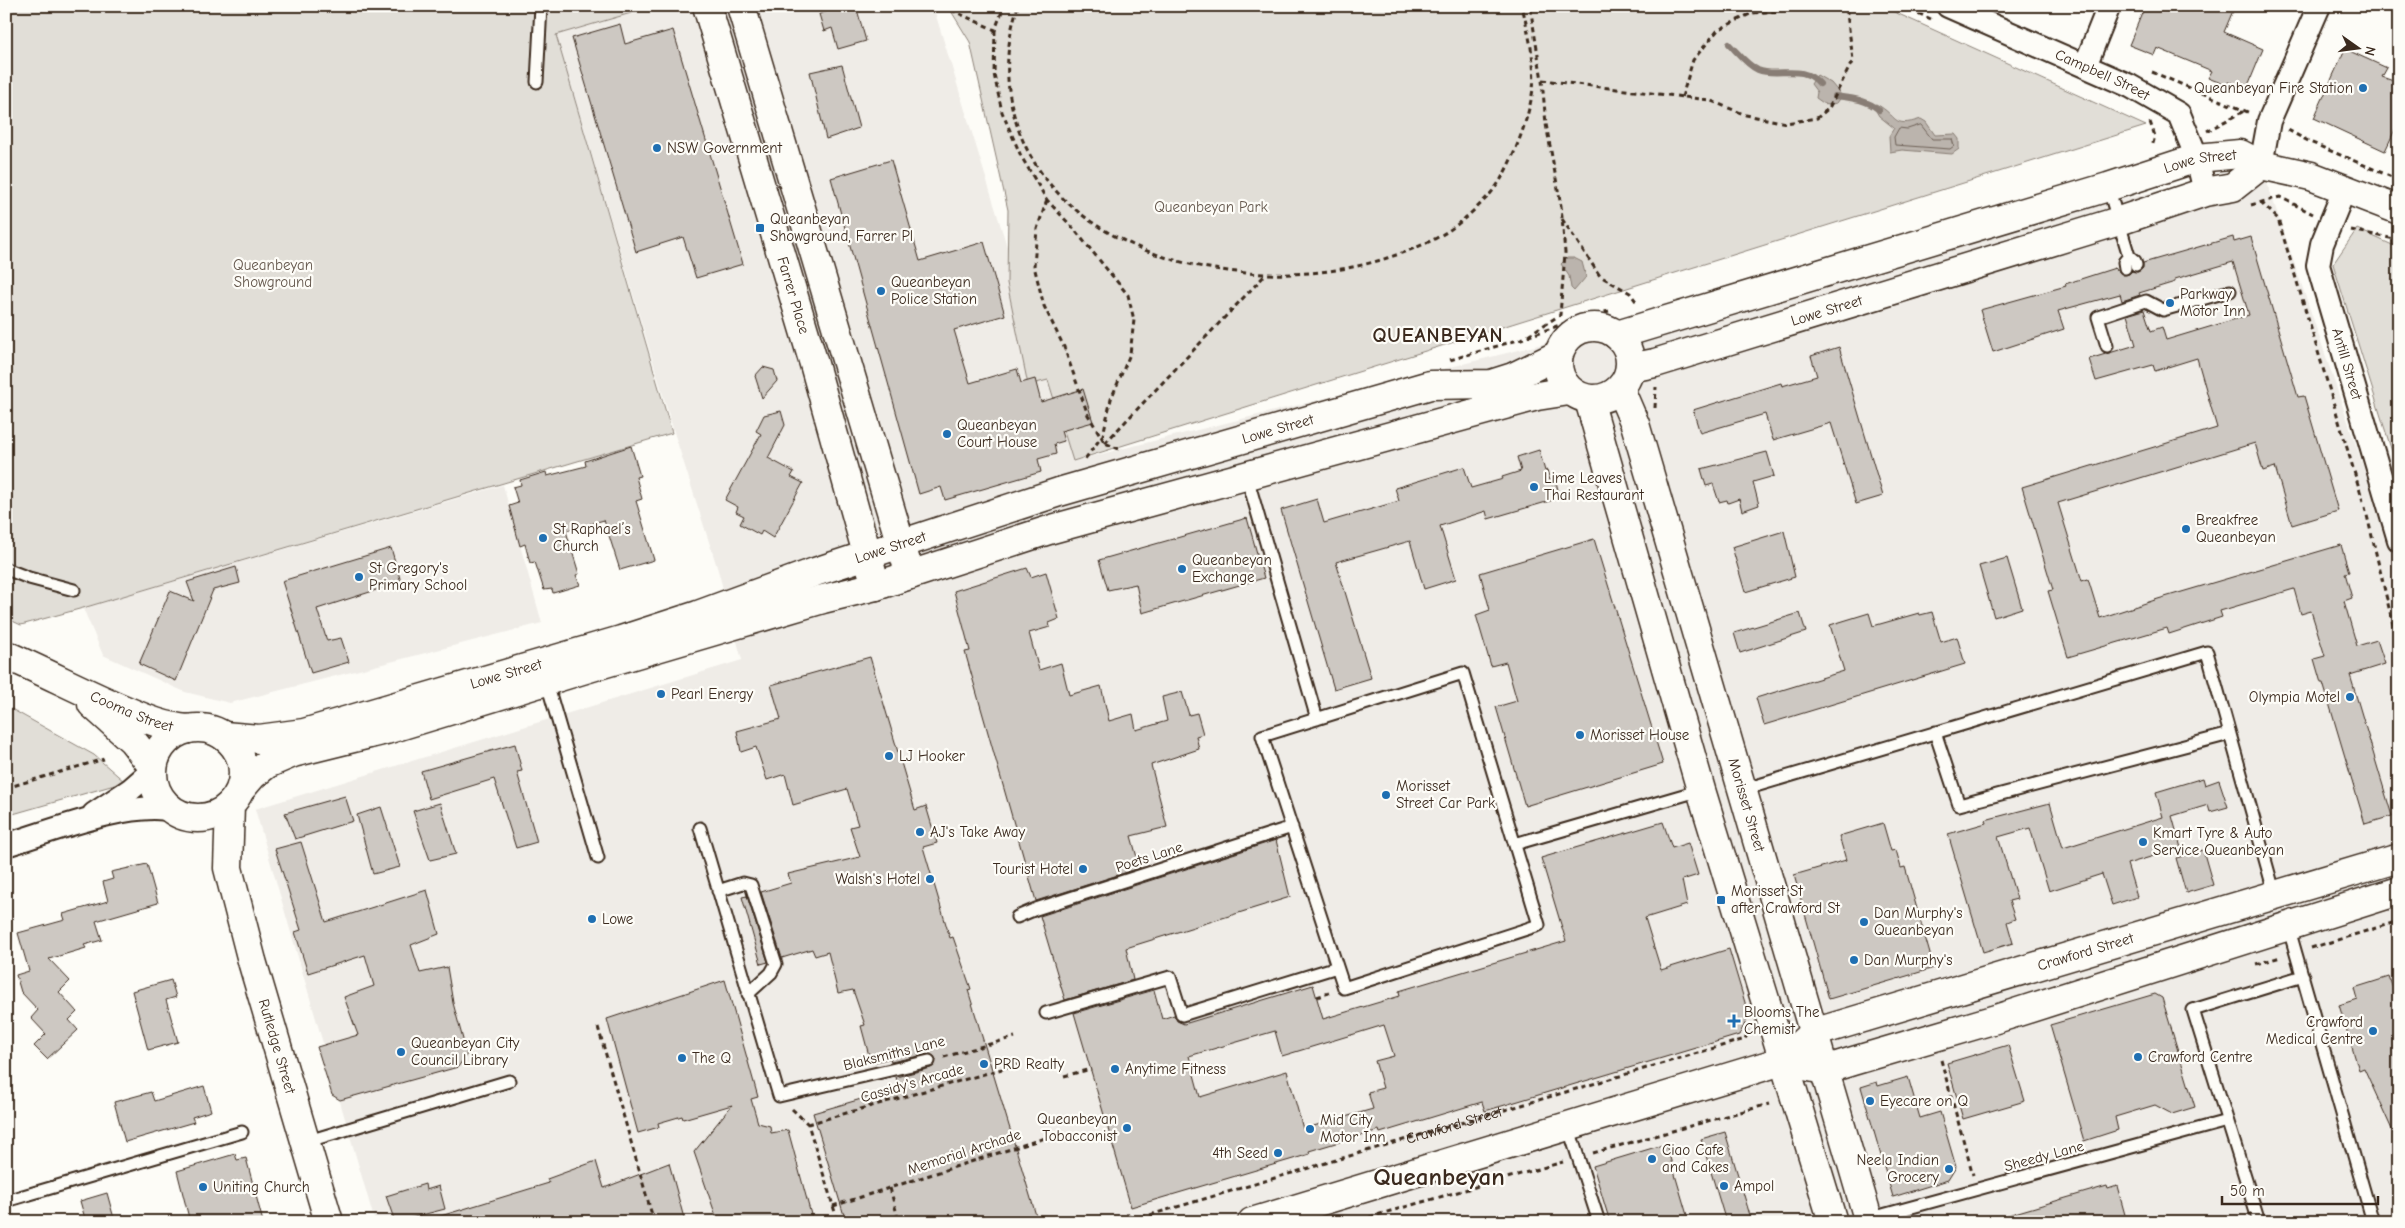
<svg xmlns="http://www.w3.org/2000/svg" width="2405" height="1228" viewBox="0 0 2405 1228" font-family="'Comic Neue',sans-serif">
	<rect width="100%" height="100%" fill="#fdfcf7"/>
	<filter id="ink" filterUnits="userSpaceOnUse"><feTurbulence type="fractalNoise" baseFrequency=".02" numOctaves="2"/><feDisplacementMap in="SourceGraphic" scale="10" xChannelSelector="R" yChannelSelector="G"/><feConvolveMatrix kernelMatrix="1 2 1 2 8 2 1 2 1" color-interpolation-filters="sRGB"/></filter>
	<g filter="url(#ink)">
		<path fill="#efece7" d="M655 6H933L1073 461 2261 165 2399 572V1222H375L255 809 742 660 718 570 673 429 556 35Z
			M503 485 542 623 230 703 185 692 103 655 83 608Z"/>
		<path fill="#e1ded7" stroke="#8e847a" d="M6 6H655L556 35 672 433 83 608 21 625 6 618Z
			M948 6H1881L2146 126 1073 461 1048 380 1028 385 1007 283 1008 210 970 42Z
			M2357 229 2399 248V474L2333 264Z
			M6 706 94 755 125 782 6 816Z"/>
		<path fill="#bbb4ad" stroke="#887d74" d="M1817 75 1831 83 1842 96 1837 103 1826 105 1816 98 1817 92 1811 84Z
			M1876 104C1899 116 1891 129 1921 119L1926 122 1935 135 1955 134 1959 139V149L1952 154 1902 150 1890 152 1889 136 1894 128 1879 116 1873 106Z
			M1567 258H1574L1582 262 1586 277 1574 291 1571 288 1569 276 1561 264Z"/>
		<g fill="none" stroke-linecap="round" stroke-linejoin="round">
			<path stroke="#6e6157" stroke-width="1" d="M1921 125 1932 139H1952L1954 146 1950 149 1895 145 1894 137 1899 128 1907 129Z"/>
			<path stroke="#887d74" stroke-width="6" d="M1729 44C1737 52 1747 65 1758 70 1777 78 1803 63 1820 84
				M1835 96C1851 98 1866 99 1879 110"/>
		</g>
		<path fill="#cdc8c2" stroke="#3b2a1e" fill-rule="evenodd" d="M846 6H856L866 41 838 49 832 28 824 31 819 14Z
			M2145 6H2235L2224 32 2263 49 2247 88 2228 82 2226 85 2208 78 2212 71 2157 48 2154 55 2129 45Z
			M620 24 625 44 673 30 743 264 696 278 683 237 636 252 572 38Z
			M2345 49 2387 68 2382 77 2399 83V121L2385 151 2314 118Z
			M842 65 859 128 826 139 810 72Z
			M891 160 920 261 984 242 1005 315 954 330 970 383 1017 369 1021 383 1035 379 1041 402 1083 389 1093 422 1061 431 1064 441 1054 444 1056 454 1038 459 1041 472 945 500 941 487 919 494 831 178Z
			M2233 237 2234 242 2251 237 2298 397 2304 396 2338 511 2292 525 2275 467 2263 471 2255 443 2058 503 2082 581 2088 579 2100 618 2158 599 2341 545 2349 572 2345 573 2352 598 2344 601 2357 646 2377 640 2385 664 2350 675 2392 816 2365 824 2323 683H2321L2314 659 2325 656 2316 627 2311 611 2301 614 2294 589 2220 611 2222 617 2169 634 2167 628 2068 657 2048 591 2053 590 2022 487 2217 428 2197 358 2155 371 2153 365 2096 381 2089 359 2136 345 2127 315 2144 310 2151 331 2162 327 2166 340 2249 315 2233 262 2175 279V282L2139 293 2140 295 2122 301 2120 294 2058 311 2064 329 1993 352 1980 310 2066 286 2065 284 2115 268 2123 275 2129 274 2132 271 2138 272 2143 268V263Z
			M1839 347 1883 496 1856 504 1831 423 1773 440 1765 414 1700 433 1693 410 1781 383 1782 386 1817 376 1811 356Z
			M763 367 774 370 777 381 762 398 755 376Z
			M781 411 785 425 768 458 794 472 791 477 803 483 773 538 762 531 760 535 740 524 744 516 736 512 738 507 725 500 761 434 756 431 764 415Z
			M631 446 640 476 636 477 642 499 636 501 654 560 620 570 604 520 566 531 579 574 576 575 580 585 553 593 552 589 544 590 535 562 530 563 525 544 520 546 509 506 518 503 513 487 521 485 520 480 546 472 547 476 586 466 585 461Z
			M1539 450 1545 471 1547 470 1550 480 1555 478 1560 498 1488 519 1486 511 1440 526 1456 579 1424 589 1410 541 1336 562 1371 678 1334 689 1281 510 1317 499 1324 523 1399 501 1395 488 1464 467 1471 488 1503 479 1502 477 1521 471 1517 457Z
			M1767 452 1774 476 1753 482 1759 505 1742 511 1739 499 1728 503 1727 500 1719 502 1713 484 1706 486 1701 469Z
			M1247 518 1264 578 1142 613 1136 584 1108 590 1099 560Z
			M1784 531 1795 577 1745 592 1732 547Z
			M1594 539 1663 764 1525 806 1496 707 1517 701 1506 662 1491 666 1476 615 1490 610 1480 573Z
			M391 548 401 582 317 609 327 641 341 638 349 662 311 673 282 581Z
			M2007 558 2022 608 1994 617 1979 566Z
			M236 567 240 583 213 590 176 681 139 664 170 591 194 601 187 582Z
			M1027 568 1031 577 1046 572 1059 619 1049 623 1050 627 1029 633 1039 670 1061 663 1069 695 1101 686 1109 721 1133 714 1136 730 1167 721 1162 697 1182 692 1189 715 1197 713 1203 734 1196 736 1199 749 1151 765 1167 827 1131 836 1140 868 1036 901 965 652 970 651 954 591Z
			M1932 612 1941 642 1957 637 1965 664 1764 725 1756 698 1844 671 1830 625 1869 613 1873 626 1919 613 1920 615Z
			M1800 613 1806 632 1740 653 1734 633Z
			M870 657 915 810 926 806 937 843 923 847 950 938 953 937 971 989 968 990 1038 1222H846L813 1113 899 1088 896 1077 931 1068 934 1066 936 1060 934 1056 928 1054 891 1062 890 1058 871 1063 861 1026 865 1025 853 990 838 993 828 952 815 956 812 949 782 958 761 892 791 883 788 874 860 857 850 827 858 825 847 789 793 805 785 774 767 780 756 747 741 752 737 731 781 719 771 685Z
			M515 744 522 771 517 772 537 842 516 848 494 779 429 799 421 771Z
			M2203 778 2205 785 2219 780 2228 807 2210 812 2208 805 2172 816 2181 848 2127 864 2137 897 2112 905 2102 874 2049 891 2030 828 1998 837 2017 899 2009 901 2015 919 2007 922 2013 943 1983 952 1948 834 1986 823 1985 820 2050 803 2063 848 2163 817 2156 792Z
			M345 796 353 821 295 839 285 813Z
			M440 803 456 854 430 860 413 811Z
			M381 807 400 867 373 874 357 815Z
			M1663 822 1672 848 1688 843 1698 875 1682 880 1687 905 1645 918 1661 970 1729 949 1749 1016 1739 1035 1485 1111 1482 1102 1380 1133 1379 1130 1309 1151 1310 1154 1131 1207 1074 1013 1154 990 1162 1019 1174 1015 1177 1021 1184 1024 1313 985 1323 1019 1400 996 1399 991 1566 941 1541 858ZM1384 1025 1394 1056 1375 1061 1383 1088 1368 1092 1373 1109 1303 1129 1287 1071 1200 1097 1189 1056 1275 1031 1282 1056Z
			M1883 823 1891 851 1896 850 1901 868 1905 867 1934 968 1829 999 1794 875 1846 860 1839 836Z
			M1276 840 1290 897 1126 948 1133 980 1065 1000 1040 916Z
			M301 842 326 922 427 890 439 934 411 945 420 973 447 967 453 1003 467 1054 458 1067 340 1100 332 1095 317 1047 358 1035 344 997 374 986 365 955 308 973 295 932 301 930 275 849Z
			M2203 850 2213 885 2186 893 2176 858Z
			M147 864 158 903 96 921 102 940 84 945 86 948 49 959 70 981 59 992 77 1012 69 1020 78 1030 47 1059 34 1046 46 1034 31 1018 38 1010 21 992 16 975 29 971 18 933 65 920 63 914 108 901 103 882 113 879 111 872Z
			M747 896 768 962 761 964 742 897Z
			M2389 977 2393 989 2399 987V1145L2364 1068 2359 1070 2339 1005 2357 999 2354 988Z
			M171 980 176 997 166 1000 178 1042 148 1050 132 991Z
			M725 980 758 1097 751 1099 758 1123 770 1126 771 1133 788 1130 813 1222H718L694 1152 732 1105 683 1119 682 1116 658 1123 659 1127 638 1133 607 1019Z
			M2155 994 2162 998 2195 1107 2172 1114 2155 1105 2115 1117 2118 1130 2084 1141 2050 1025Z
			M2008 1045 2025 1101 1963 1119 1947 1063Z
			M1908 1077 1920 1118 1940 1112 1956 1167 1948 1180 1893 1197 1861 1087 1877 1082 1878 1086Z
			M204 1086 211 1111 192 1117 194 1122 125 1142 114 1102 151 1092 154 1101Z
			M1725 1132 1752 1222H1726L1701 1139Z
			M1666 1144 1689 1222H1610L1593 1166Z
			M235 1154 237 1160 246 1158 263 1222H190L177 1171Z
			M596 1161 604 1188 669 1163 685 1222H435L434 1218 549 1183 547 1179Z
			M425 1184 426 1190 439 1186 445 1209 395 1222 386 1196Z
			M2107 1186 2108 1189 2117 1186 2127 1222H2002L2001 1217Z
			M107 1193 115 1222H86L80 1201Z"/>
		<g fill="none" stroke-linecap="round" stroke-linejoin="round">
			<defs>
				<path id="lane" d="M537 82 541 6
					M2108 187 2129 256
					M2125 268 2124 262 2129 256 2135 261 2136 265
					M2107 346 2098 317 2146 301 2163 310 2230 291
					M1247 477 1317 719
					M6 569 29 578 74 590
					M1463 673 1539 925 1344 988 1262 736Z
					M546 680 598 858
					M1935 732 1959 805 2230 734
					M1742 790 2207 652 2275 895
					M700 828 779 1096 929 1061
					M1515 844 1701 790
					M718 891 743 883 751 885 776 964 771 973 748 994
					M1017 917 1036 909 1292 827
					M2288 926 2373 1222
					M1046 1013 1170 977 1182 1015 1337 967
					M1568 1126 1599 1222
					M305 1142 509 1081
					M6 1201 242 1132
					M6 1215 8 1222
					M1868 1219 2227 1121
					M2259 1222 2193 1010 2303 976"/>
				<g id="street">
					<path id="s2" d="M1948 6 2130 86 2179 114 2197 158 2205 192"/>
					<path d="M2085 66 2109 6"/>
					<path d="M2261 165 2269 121 2319 6"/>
					<path id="s3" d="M2345 188 2322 244 2318 265 2399 540"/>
					<path d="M94 814 130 790 153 770"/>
					<path d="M6 845C49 832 130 800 172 810"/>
				</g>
				<g id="secondary">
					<circle cx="1594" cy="363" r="36"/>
					<path id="s4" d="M1617 335 2108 187 2197 158 2240 154 2261 165 2311 176 2399 210"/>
					<path id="s5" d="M1630 368 1655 363 2119 221 2205 192 2233 187 2261 165"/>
					<path id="s6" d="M1620 389 1635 424 1869 1222"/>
					<path d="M1589 400 1701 790 1833 1222"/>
					<path id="s7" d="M6 655C47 673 85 693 125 710 146 719 165 727 188 729"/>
					<path d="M92 704 132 740 153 767"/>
					<circle cx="198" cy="773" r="45"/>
					<path id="s8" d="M224 736 259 739 304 733 621 640 698 615 815 572 1059 492 1430 385 1491 384 1513 377 1558 355"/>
					<path d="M241 789 253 775 267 764 293 753 386 730 592 667 823 599 876 586 1052 529 1537 396 1569 391"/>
					<path id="s9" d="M230 805 228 868 252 961 329 1222"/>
					<path d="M1805 1066 1824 1070 1853 1061 1996 1019 2399 891"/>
					<path id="s10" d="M1252 1222 1782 1061 1813 1033 2399 858"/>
				</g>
				<g id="highway">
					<path id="s11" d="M707 6 814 364 876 586"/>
					<path d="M741 6 910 575"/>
				</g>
			</defs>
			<use href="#lane" stroke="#3b2a1e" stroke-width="15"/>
			<use href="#street" stroke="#3b2a1e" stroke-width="26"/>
			<use href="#secondary" stroke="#3b2a1e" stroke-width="31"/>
			<use href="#highway" stroke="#3b2a1e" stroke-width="31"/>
			<g stroke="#3b2a1e" stroke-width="3" stroke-dasharray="5 4" stroke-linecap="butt">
				<path d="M943 6 995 30 1004 6"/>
				<path d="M1018 6C1004 47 1004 90 1019 131 1070 267 1264 298 1387 258 1415 249 1443 238 1465 218 1477 208 1493 193 1501 179 1515 155 1529 117 1533 89 1536 63 1528 31 1522 6"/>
				<path d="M1902 6 1931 19"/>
				<path d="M995 30 994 74 1002 112 1021 156 1047 200 1073 228 1128 295 1134 320 1130 354 1111 399 1103 435 1085 459"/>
				<path d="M2152 72 2250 113"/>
				<path d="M1542 80 1709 100 1746 115 1786 123 1817 118 1829 108 1853 60 1846 6"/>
				<path d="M1682 97 1693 60 1718 30 1752 13 1844 6"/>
				<path d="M2150 122 2155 136 2152 147"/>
				<path d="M2288 130 2310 142 2399 180"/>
				<path d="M2207 131 2244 111"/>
				<path d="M1047 200 1037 229 1034 266 1044 306 1064 347 1088 415 1105 443 1119 449"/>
				<path d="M2261 202 2278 219 2363 501"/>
				<path d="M2251 205 2280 197 2313 214"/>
				<path d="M1562 219 1600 276 1630 293 1638 304"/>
				<path d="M2351 230 2399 240"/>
				<path d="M1528 335 1560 315 1565 253 1561 206 1546 124 1542 80 1530 6"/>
				<path d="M1450 360 1521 339 1582 317 1609 311"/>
				<path d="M1655 408 1656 387"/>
				<path d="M1105 443 1266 274"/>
				<path d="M2365 507 2399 650"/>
				<path d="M6 788 104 759"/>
				<path d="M2311 948 2399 921"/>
				<path d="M2256 964 2281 957"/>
				<path d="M1317 997 1329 993"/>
				<path d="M598 1027 654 1222"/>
				<path d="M944 1057 1015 1037"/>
				<path d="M1941 1060 1973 1175"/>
				<path d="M1064 1076 1091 1069"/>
				<path d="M792 1109 808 1124 838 1222"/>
				<path d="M808 1124 1023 1063"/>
				<path d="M1593 1153 1769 1104"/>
				<path d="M890 1188 899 1222"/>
				<path d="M833 1206 1045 1138"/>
				<path id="s1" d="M1127 1213 1133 1220 1745 1039 1749 1030"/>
				<path d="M1352 1222 1563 1162"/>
			</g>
			<use href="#lane" stroke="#fdfcf7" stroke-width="11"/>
			<use href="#street" stroke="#fdfcf7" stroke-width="22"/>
			<use href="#secondary" stroke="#fdfcf7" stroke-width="28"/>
			<use href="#highway" stroke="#fdfcf7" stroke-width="28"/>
		</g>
	</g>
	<g fill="#1f6fb2" stroke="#fdfcf7" stroke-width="2">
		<circle cx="2363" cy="88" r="5"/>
		<circle cx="657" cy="148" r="5"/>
		<rect x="755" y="223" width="10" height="10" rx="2.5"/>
		<circle cx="881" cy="291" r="5"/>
		<circle cx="2170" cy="303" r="5"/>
		<circle cx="947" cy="434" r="5"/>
		<circle cx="1534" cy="487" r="5"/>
		<circle cx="2186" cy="529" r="5"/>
		<circle cx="543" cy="538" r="5"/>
		<circle cx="1182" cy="569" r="5"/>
		<circle cx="359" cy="577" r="5"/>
		<circle cx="661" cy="694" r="5"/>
		<circle cx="2350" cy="697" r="5"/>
		<circle cx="1580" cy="735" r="5"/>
		<circle cx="889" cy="756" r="5"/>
		<circle cx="1386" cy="795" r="5"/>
		<circle cx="920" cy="832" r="5"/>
		<circle cx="2143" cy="842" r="5"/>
		<circle cx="1083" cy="869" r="5"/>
		<circle cx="930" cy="879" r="5"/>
		<rect x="1716" y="895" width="10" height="10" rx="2.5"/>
		<circle cx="592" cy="919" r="5"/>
		<circle cx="1864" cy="922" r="5"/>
		<circle cx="1854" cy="960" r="5"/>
		<path d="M1731.5 1013.5h5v5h5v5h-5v5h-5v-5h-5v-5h5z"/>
		<circle cx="2373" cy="1031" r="5"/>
		<circle cx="401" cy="1052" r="5"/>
		<circle cx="2138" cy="1057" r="5"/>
		<circle cx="682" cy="1058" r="5"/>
		<circle cx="984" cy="1064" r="5"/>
		<circle cx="1115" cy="1069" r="5"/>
		<circle cx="1870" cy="1101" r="5"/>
		<circle cx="1127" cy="1128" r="5"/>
		<circle cx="1310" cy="1129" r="5"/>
		<circle cx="1278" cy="1153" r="5"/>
		<circle cx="1652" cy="1159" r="5"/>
		<circle cx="1949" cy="1169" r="5"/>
		<circle cx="1724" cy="1186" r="5"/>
		<circle cx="203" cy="1187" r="5"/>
	</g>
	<g text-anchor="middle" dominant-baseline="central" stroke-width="4.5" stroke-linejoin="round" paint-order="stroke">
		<g font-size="15" fill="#3b2a1e" stroke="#fdfcf7">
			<text stroke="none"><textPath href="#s2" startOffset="169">Campbell Street</textPath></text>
			<text stroke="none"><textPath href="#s4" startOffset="609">Lowe Street</textPath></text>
			<text stroke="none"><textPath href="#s11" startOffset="302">Farrer Place</textPath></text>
			<text stroke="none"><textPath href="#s5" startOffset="205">Lowe Street</textPath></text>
			<text stroke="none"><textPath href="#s3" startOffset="185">Antill Street</textPath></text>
			<text stroke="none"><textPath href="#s8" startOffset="1101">Lowe Street</textPath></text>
			<text stroke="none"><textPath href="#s8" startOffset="696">Lowe Street</textPath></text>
			<text stroke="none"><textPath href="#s8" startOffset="291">Lowe Street</textPath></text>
			<text stroke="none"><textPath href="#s7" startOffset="138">Cooma Street</textPath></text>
			<text stroke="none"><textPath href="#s6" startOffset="435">Morisset Street</textPath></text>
			<text transform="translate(1149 857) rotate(-18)">Poets Lane</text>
			<text stroke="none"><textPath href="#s10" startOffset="880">Crawford Street</textPath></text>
			<text stroke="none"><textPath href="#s9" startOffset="248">Rutledge Street</textPath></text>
			<text transform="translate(894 1053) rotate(-14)">Blaksmiths Lane</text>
			<text transform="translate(912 1083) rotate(-16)">Cassidy's Arcade</text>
			<text stroke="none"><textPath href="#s1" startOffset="344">Crawford Street</textPath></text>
			<text transform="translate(964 1152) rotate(-18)">Memorial Archade</text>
			<text transform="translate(2044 1156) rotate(-15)">Sheedy Lane</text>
		</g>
		<g font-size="15" fill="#3b2a1e" stroke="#fdfcf7" text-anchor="start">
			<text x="2353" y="88" text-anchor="end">Queanbeyan Fire Station</text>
			<text x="667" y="148">NSW Government</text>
			<text x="770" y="219">Queanbeyan<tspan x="770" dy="17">Showground, Farrer Pl</tspan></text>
			<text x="891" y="282">Queanbeyan<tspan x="891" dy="17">Police Station</tspan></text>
			<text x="2180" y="294">Parkway<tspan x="2180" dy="17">Motor Inn</tspan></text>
			<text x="957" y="425">Queanbeyan<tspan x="957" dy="17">Court House</tspan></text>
			<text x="1544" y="478">Lime Leaves<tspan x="1544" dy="17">Thai Restaurant</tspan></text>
			<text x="2196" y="520">Breakfree<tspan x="2196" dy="17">Queanbeyan</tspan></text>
			<text x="553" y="529">St Raphael’s<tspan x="553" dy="17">Church</tspan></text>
			<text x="1192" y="560">Queanbeyan<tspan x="1192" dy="17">Exchange</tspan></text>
			<text x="369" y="568">St Gregory's<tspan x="369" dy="17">Primary School</tspan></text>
			<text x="671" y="694">Pearl Energy</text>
			<text x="2340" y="697" text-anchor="end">Olympia Motel</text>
			<text x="1590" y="735">Morisset House</text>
			<text x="899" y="756">LJ Hooker</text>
			<text x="1396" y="786">Morisset<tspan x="1396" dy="17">Street Car Park</tspan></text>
			<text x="930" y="832">AJ's Take Away</text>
			<text x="2153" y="833">Kmart Tyre &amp; Auto<tspan x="2153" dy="17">Service Queanbeyan</tspan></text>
			<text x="1073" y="869" text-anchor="end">Tourist Hotel</text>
			<text x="920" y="879" text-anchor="end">Walsh's Hotel</text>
			<text x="1731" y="891">Morisset St<tspan x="1731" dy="17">after Crawford St</tspan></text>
			<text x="1874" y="913">Dan Murphy's<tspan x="1874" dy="17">Queanbeyan</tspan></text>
			<text x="602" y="919">Lowe</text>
			<text x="1864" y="960">Dan Murphy's</text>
			<text x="1744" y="1012">Blooms The<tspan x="1744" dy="17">Chemist</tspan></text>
			<text x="2363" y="1022" text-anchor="end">Crawford<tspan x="2363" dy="17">Medical Centre</tspan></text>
			<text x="411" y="1043">Queanbeyan City<tspan x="411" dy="17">Council Library</tspan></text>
			<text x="2148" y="1057">Crawford Centre</text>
			<text x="692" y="1058">The Q</text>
			<text x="994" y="1064">PRD Realty</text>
			<text x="1125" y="1069">Anytime Fitness</text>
			<text x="1880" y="1101">Eyecare on Q</text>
			<text x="1117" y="1119" text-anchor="end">Queanbeyan<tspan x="1117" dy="17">Tobacconist</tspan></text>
			<text x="1320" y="1120">Mid City<tspan x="1320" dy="17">Motor Inn</tspan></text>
			<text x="1662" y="1150">Ciao Cafe<tspan x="1662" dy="17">and Cakes</tspan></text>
			<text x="1268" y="1153" text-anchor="end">4th Seed</text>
			<text x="1939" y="1160" text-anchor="end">Neela Indian<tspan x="1939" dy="17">Grocery</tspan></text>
			<text x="1734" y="1186">Ampol</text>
			<text x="213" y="1187">Uniting Church</text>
		</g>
		<g font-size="15" fill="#64574c" stroke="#fdfcf7">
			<text x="1211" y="207">Queanbeyan Park</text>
			<text x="273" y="265">Queanbeyan<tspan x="273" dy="17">Showground</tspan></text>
		</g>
		<g font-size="20" font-weight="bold" letter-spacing="1" fill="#3b2a1e" stroke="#fdfcf7">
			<text x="1438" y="335">QUEANBEYAN</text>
		</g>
		<g font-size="25" font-weight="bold" fill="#3b2a1e" stroke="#fdfcf7">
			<text x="1439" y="1176">Queanbeyan</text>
		</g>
	</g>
	<rect width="2405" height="1228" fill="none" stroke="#fdfcf7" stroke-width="25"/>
	<rect x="12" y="12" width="2380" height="1203" fill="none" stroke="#3b2a1e" stroke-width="2" filter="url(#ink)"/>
	<g transform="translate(2358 48) rotate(104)" stroke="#fdfcf7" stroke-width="4" paint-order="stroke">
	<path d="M0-4L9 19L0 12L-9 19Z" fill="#3b2a1e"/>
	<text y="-8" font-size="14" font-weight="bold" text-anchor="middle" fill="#3b2a1e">N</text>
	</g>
	<path d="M2222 1196v8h156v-8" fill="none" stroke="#3b2a1e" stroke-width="2.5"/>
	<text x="2230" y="1196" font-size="15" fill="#3b2a1e" stroke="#fdfcf7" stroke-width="4" paint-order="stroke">50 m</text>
</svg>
